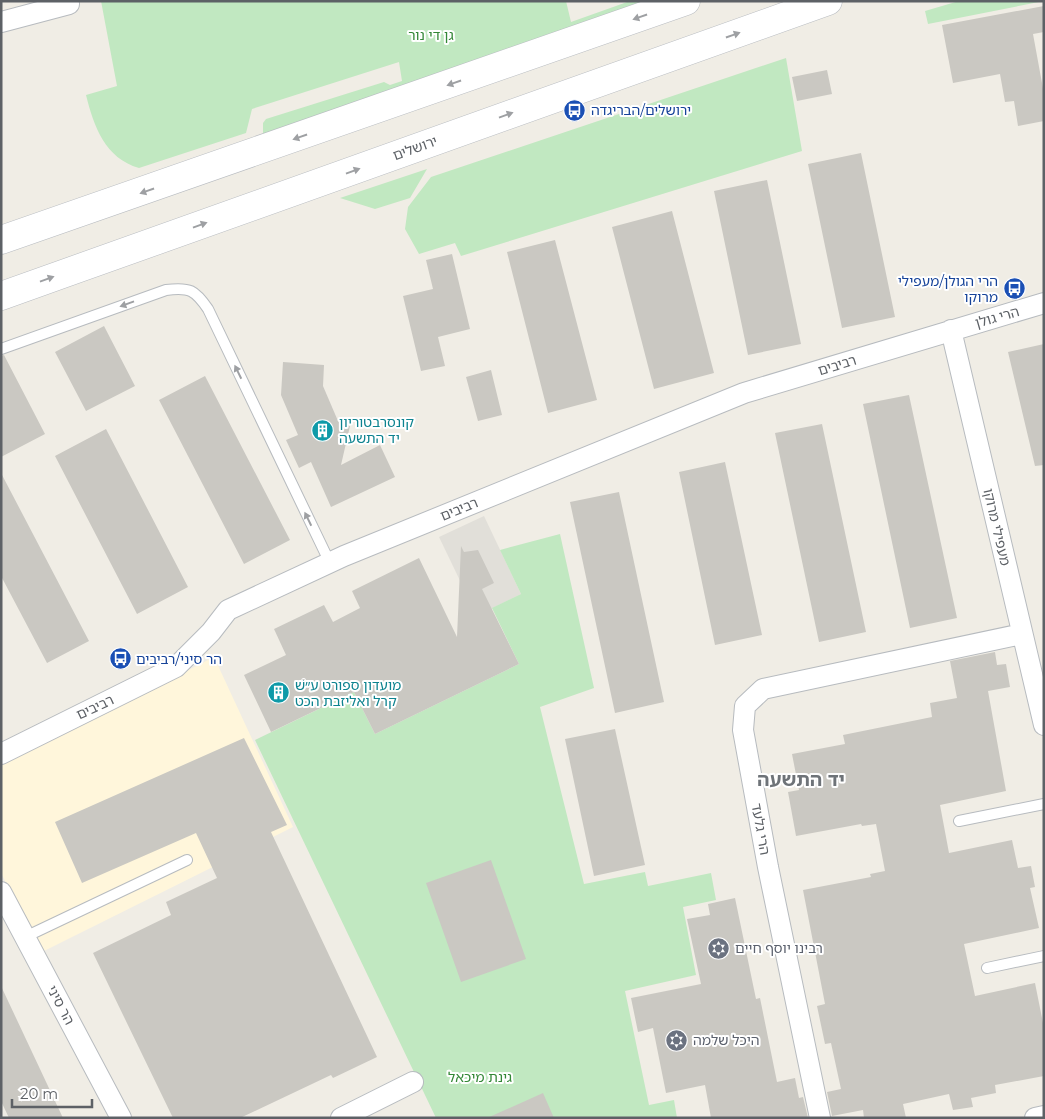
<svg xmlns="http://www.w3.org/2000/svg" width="1045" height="1119" viewBox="0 0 1045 1119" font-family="Montserrat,'Noto Sans Hebrew',sans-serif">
	<rect width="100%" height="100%" fill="#f0ede5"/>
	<path fill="#fff6db" d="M214 657 293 827 42 952 1 873V766Z"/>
	<path fill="#e1dfd9" d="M484 516 521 594 477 616 439 537Z"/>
	<path fill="#c1e8c1" d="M101 1H566L571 22 630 1H645L263 135V123L266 119 384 82 390 85 402 81 399 62 252 109 246 133 139 168C105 158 94 127 86 95L117 86Z
		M959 1H1044L928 24 925 11Z
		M786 58 802 151 461 256 455 243 419 254 405 229 408 207 431 177Z
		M427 169 410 198 375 209 340 198Z
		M560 534 594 688 540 707 584 884 645 872 648 886 711 873 716 900 683 907 696 975 625 991 649 1105 674 1100 677 1118H436L255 740 354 692 375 734 519 664 492 608 521 594 500 550Z"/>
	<path fill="#cac8c2" d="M1044 6V32L1033 34 1044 94V121L1018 126 1014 101 1005 102 1000 74 953 83 942 25Z
		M827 70 832 94 797 101 792 77Z
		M861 153 895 317 842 328 808 164Z
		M767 180 801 344 748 355 714 191Z
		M672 211 714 373 654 389 612 227Z
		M555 240 597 400 548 413 507 252Z
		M452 254 470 329 438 337 445 366 421 371 403 296 433 289 426 260Z
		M104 326 135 386 86 411 55 352Z
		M1044 344V465L1035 466 1008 352Z
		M4 355 45 434 1 457V356Z
		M283 362 324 365 323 386 338 421 350 426 341 465 380 445 395 477 331 507 311 462 299 468 286 440 298 435 281 395Z
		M491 370 502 415 478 421 466 377Z
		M205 376 290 540 244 564 159 400Z
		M909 395 957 618 910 628 863 404Z
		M822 424 866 632 819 642 775 433Z
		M106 429 188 587 137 614 55 456Z
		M725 462 762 635 715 645 679 472Z
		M1 473 89 641 47 663 1 576Z
		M619 492 664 702 615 713 570 502Z
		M461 546 464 552 478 550 494 583 482 589 519 664 375 734 354 692 271 732 244 675 286 655 274 629 324 605 333 622 360 608 352 591 419 558 457 637Z
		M995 652 997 665 1006 664 1010 687 988 691 1006 791 940 805 949 853 1012 840 1018 868 1031 866 1035 887 1030 888 1039 928 964 944 975 996 1035 983 1044 1028V1076L995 1085 996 1093 971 1098 973 1107 953 1110 949 1094 903 1104 906 1118H864L863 1110 832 1116 827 1092 841 1089 831 1043 825 1044 817 1006 825 1004 803 890 871 877 870 874 885 871 876 824 862 826 861 824 796 836 788 792 799 790 792 754 845 744 843 735 932 717 930 703 957 698 950 661Z
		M615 729 645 865 594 876 565 739Z
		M244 738 287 825 271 832 377 1057 333 1078 331 1075 240 1118H173L93 953 171 915 166 902 217 878 196 833 82 883 55 822Z
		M491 860 526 959 461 982 426 883Z
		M735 898 756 999 760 998 777 1082 795 1078 799 1098 803 1097 808 1118H711L705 1085 666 1093 653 1028 638 1032 631 998 701 984 687 919 710 915 708 904Z
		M1 986 63 1118H9L1 1101Z
		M543 1093 554 1118H487Z"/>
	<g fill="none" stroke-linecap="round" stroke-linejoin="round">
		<defs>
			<path id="lane" d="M1 349 166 290C190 287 195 290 208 309L330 563
				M959 821 1044 804
				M25 937 187 860
				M987 968 1044 956"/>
			<path id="street" d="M1 22 69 4 68 1
				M951 330 1044 725
				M1 754 176 667 211 632 228 610 344 556 744 393 1044 303
				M1 892 121 1118
				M341 1118 413 1082
				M820 1118 768 867 743 730 745 706 763 689 1022 634
				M1035 1118 1044 1116"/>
			<path id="secondary" d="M1 240 686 1
				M1 296C277 198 552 97 828 1"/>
		</defs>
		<use href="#lane" stroke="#b7bbbf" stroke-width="12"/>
		<use href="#street" stroke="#b7bbbf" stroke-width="22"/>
		<use href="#secondary" stroke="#b8bcc1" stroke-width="29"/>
		<use href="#lane" stroke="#fff" stroke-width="10"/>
		<use href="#street" stroke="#fff" stroke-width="20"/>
		<use href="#secondary" stroke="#fff" stroke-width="28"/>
	</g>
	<defs><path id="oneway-solid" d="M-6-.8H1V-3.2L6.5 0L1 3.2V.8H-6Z" transform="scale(1.25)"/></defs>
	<g fill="#9ea0a3">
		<use href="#oneway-solid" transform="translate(640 17) rotate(161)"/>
		<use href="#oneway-solid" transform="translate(733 35) rotate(-19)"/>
		<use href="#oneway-solid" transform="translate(454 83) rotate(161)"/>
		<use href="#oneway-solid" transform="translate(506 115) rotate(-20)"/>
		<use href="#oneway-solid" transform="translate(300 137) rotate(161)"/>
		<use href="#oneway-solid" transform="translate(353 171) rotate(-20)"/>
		<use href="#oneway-solid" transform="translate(147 191) rotate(161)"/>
		<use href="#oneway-solid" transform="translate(200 225) rotate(-20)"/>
		<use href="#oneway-solid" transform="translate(47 279) rotate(-20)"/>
		<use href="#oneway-solid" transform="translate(127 304) rotate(160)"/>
		<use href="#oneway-solid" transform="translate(238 372) rotate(-116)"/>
		<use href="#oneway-solid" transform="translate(308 519) rotate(-116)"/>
	</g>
	<defs>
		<symbol id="bus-disc" viewBox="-11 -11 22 22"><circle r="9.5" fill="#1a4fb4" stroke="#fff"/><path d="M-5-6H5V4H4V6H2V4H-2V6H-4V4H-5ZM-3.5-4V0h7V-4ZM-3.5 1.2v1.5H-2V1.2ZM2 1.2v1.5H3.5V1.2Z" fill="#fff"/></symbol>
		<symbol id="building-disc" viewBox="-11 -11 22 22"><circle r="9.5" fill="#0f9aa8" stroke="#fff"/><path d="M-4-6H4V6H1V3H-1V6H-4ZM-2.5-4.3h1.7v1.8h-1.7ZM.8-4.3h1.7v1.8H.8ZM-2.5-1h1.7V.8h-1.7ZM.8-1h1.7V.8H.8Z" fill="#fff"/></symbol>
		<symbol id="synagogue-disc" viewBox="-11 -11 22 22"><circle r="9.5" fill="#6b7280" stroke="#fff"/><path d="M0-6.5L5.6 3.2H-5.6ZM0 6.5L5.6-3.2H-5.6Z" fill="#fff"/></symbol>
	</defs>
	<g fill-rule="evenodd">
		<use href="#bus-disc" x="562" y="98" width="25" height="25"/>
		<use href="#bus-disc" x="1002" y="276" width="25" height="25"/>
		<use href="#building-disc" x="310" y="418" width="25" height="25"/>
		<use href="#bus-disc" x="108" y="646" width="25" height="25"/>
		<use href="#building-disc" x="266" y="680" width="25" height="25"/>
		<use href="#synagogue-disc" x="706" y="936" width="25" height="25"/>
		<use href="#synagogue-disc" x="664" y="1028" width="25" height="25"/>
	</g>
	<g text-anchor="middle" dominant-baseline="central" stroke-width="4" stroke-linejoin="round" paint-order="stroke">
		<g font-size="14" fill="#338736" stroke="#fff">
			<text x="431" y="35">גן די נור</text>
			<text x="480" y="1077">גינת מיכאל</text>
		</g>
		<g font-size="14" fill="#164399" stroke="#fff" text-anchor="start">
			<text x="591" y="110">ירושלים/הבריגדה</text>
			<text x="998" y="281" text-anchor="end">הרי הגולן/מעפילי<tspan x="998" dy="16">מרוקו</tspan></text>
			<text x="136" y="659">הר סיני/רביבים</text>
		</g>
		<g font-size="14" fill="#5d6166" stroke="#fff">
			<text transform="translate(415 148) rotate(-20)">ירושלים</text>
			<text transform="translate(997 317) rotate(-16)">הרי גולן</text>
			<text transform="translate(837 365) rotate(-17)">רביבים</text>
			<text transform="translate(459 509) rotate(-22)">רביבים</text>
			<text transform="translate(997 527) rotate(77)">מעפילי מרוקו</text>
			<text transform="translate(95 707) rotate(-25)">רביבים</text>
			<text transform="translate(761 829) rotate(80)">הרי גלעד</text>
			<text transform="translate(61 1005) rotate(62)">הר סיני</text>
		</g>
		<g font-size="14" fill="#0d838f" stroke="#fff" text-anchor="start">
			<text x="339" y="422">קונסרבטוריון<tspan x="339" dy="16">יד התשעה</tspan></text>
			<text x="295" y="685">מועדון ספורט ע״שׁ<tspan x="295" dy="16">קרל ואליזבת הכט</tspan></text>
		</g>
		<g font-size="14" fill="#5b616d" stroke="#fff" text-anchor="start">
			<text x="735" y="948">רבינו יוסף חיים</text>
			<text x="693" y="1040">היכל שלמה</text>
		</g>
		<g font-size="19" font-weight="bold" fill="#6e7378" stroke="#fff">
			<text x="801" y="779">יד התשעה</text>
		</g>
	</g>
	<rect width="1045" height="1119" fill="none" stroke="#5d6166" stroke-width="5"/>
	<path d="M12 1099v8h80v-8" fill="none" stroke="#5d6166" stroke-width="2.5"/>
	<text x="20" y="1099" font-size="15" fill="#5d6166" stroke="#ffffff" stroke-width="4" paint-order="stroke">20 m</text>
</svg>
